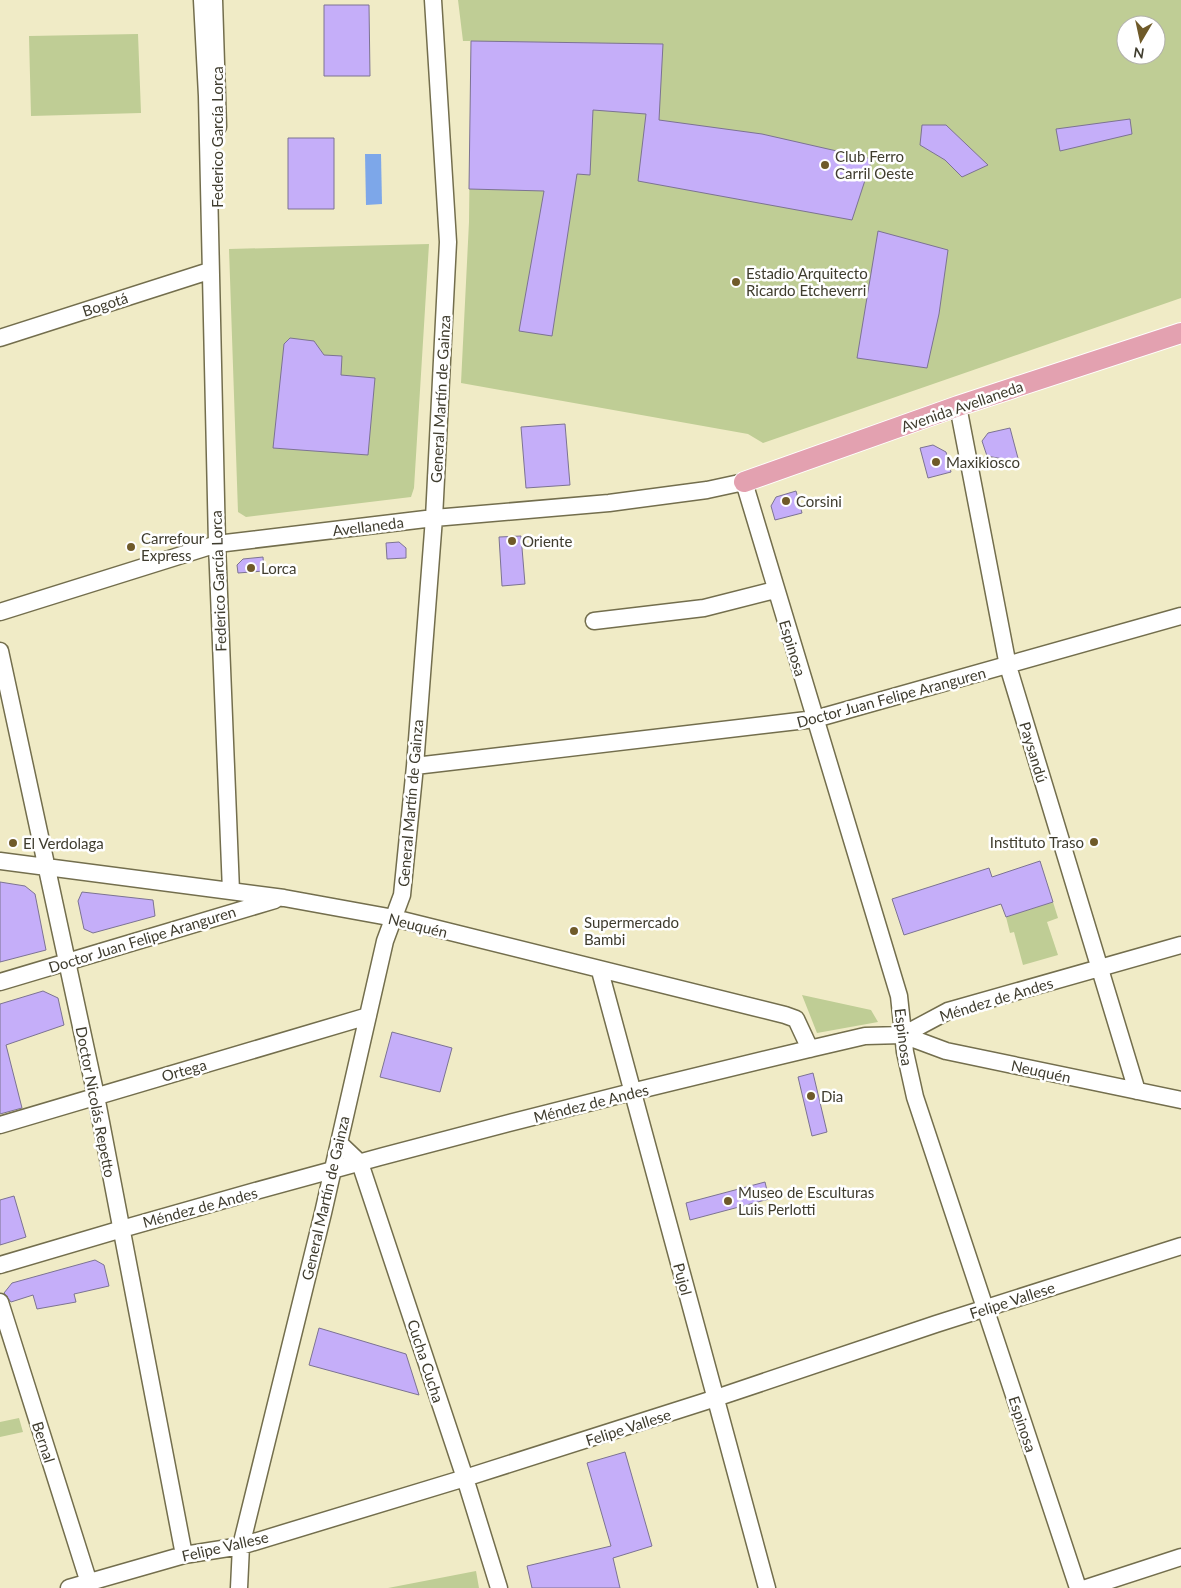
<svg xmlns="http://www.w3.org/2000/svg" width="1181" height="1588" viewBox="0 0 1181 1588" font-family="Lato,sans-serif">
	<rect width="100%" height="100%" fill="#f0ebc6"/>
	<path fill="#bfcd95" fill-rule="evenodd" d="M458 0H1181V298L763 443 748 434 461 383 469 222 471 41H463ZM1126 25H1156V55H1126Z
		M138 34 141 113 31 116 29 36Z
		M429 244 414 488 411 497 246 517 238 512 229 249Z
		M1053 902 1058 918 1047 922 1058 955 1023 965 1014 932 1010 933 1006 917Z
		M802 995 871 1010 878 1022 817 1033Z
		M19 1418 23 1432 0 1437V1422Z
		M476 1571 479 1588H388Z"/>
	<path fill="#7da7e9" d="M365 154H381L382 204 366 205Z"/>
	<path fill="#c5aef9" stroke="#7c7392" d="M324 5H369L370 76H324Z
		M471 41 663 44 659 120 762 134 872 159 852 220 638 181 646 114 593 110 590 175 577 174 552 336 519 331 544 191 469 189Z
		M1130 119 1132 134 1060 151 1056 129Z
		M922 125H946L988 165 962 177 945 160 920 145Z
		M288 138H334V209H288Z
		M878 231 948 250 939 314 927 368 857 358Z
		M290 338 314 341 324 355 342 356 341 375 375 378 368 455 273 448 284 344Z
		M565 424 570 485 526 488 521 427Z
		M1010 428 1019 462 987 456 982 441 988 433Z
		M933 445 946 452 951 472 928 478 920 448Z
		M796 491 802 513 775 520 771 506 776 497Z
		M521 536 525 584 502 586 499 537Z
		M399 542 406 548V558L387 559 386 543Z
		M263 557 264 571 238 573 237 565 243 559Z
		M1040 861 1053 902 1006 917 1001 904 904 935 892 899 989 868 992 877Z
		M0 882 25 886 35 894 46 950 0 962Z
		M82 892 153 900 155 916 93 933 84 929 78 901Z
		M43 991 58 998 64 1025 6 1045 22 1108 0 1114V1004Z
		M392 1032 452 1048 440 1092 380 1077Z
		M813 1073 827 1132 812 1136 798 1077Z
		M765 1182 769 1199 690 1220 686 1203Z
		M14 1196 26 1237 0 1245V1200Z
		M95 1260 104 1265 109 1286 74 1294 76 1302 37 1309 33 1295 11 1302 4 1293 12 1283Z
		M319 1328 406 1354 419 1395 309 1365Z
		M625 1452 652 1546 613 1558 620 1588H532L527 1566 611 1546 587 1463Z"/>
	<g fill="none" stroke-linecap="round" stroke-linejoin="round">
		<defs>
			<path id="minor" d="M202 0 207 96 217 544 231 891
				M214 0 218 127
				M0 338 209 271
				M958 406 1008 666 1137 1091
				M0 612 217 544 434 518 609 503 707 490 744 482 899 996 905 1052 915 1097 1078 1588
				M594 621 704 608 775 590
				M0 651 96 1096 184 1555
				M415 766 815 719 1181 616
				M0 861 284 898 394 918 785 1015 796 1019 810 1049
				M600 971 767 1588
				M0 982 275 900
				M903 1035 946 1051 1181 1100
				M0 1125 368 1016
				M339 1143 360 1163 465 1478 499 1588
				M0 1265C286 1179 575 1103 865 1036L903 1035 948 1011 1181 945
				M0 1302 89 1583
				M69 1588 184 1555 241 1546 465 1478 716 1398 936 1324 1181 1246
				M239 1588 241 1546 323 1213 385 941 402 895 415 766 434 518 448 242 433 0
				M1086 1588 1181 1557"/>
			<path id="major" d="M744 482 958 406 1181 333"/>
		</defs>
		<use href="#minor" stroke="#736e4d" stroke-width="19"/>
		<use href="#major" stroke="#fff" stroke-width="22"/>
		<use href="#minor" stroke="#fff" stroke-width="16"/>
		<use href="#major" stroke="#e3a1b0" stroke-width="20"/>
	</g>
	<g fill="#6f5a29" stroke="#fff" stroke-width="2">
		<circle cx="825" cy="165" r="5"/>
		<circle cx="736" cy="282" r="5"/>
		<circle cx="936" cy="462" r="5"/>
		<circle cx="786" cy="501" r="5"/>
		<circle cx="512" cy="541" r="5"/>
		<circle cx="131" cy="547" r="5"/>
		<circle cx="251" cy="568" r="5"/>
		<circle cx="1094" cy="842" r="5"/>
		<circle cx="13" cy="843" r="5"/>
		<circle cx="574" cy="931" r="5"/>
		<circle cx="811" cy="1096" r="5"/>
		<circle cx="728" cy="1201" r="5"/>
	</g>
	<g text-anchor="middle" dominant-baseline="central" stroke-width="5" stroke-linejoin="round" paint-order="stroke">
		<g font-size="15" fill="#3f3c2e" stroke="#fff">
			<text transform="translate(217 137) rotate(-90)">Federico García Lorca</text>
			<text transform="translate(105 304) rotate(-18)">Bogotá</text>
			<text transform="translate(440 399) rotate(-87)">General Martín de Gainza</text>
			<text transform="translate(962 406) rotate(-19)">Avenida Avellaneda</text>
			<text transform="translate(368 526) rotate(-7)">Avellaneda</text>
			<text transform="translate(218 581) rotate(-92)">Federico García Lorca</text>
			<text transform="translate(793 648) rotate(73)">Espinosa</text>
			<text transform="translate(891 697) rotate(-15)">Doctor Juan Felipe Aranguren</text>
			<text transform="translate(1034 752) rotate(73)">Paysandú</text>
			<text transform="translate(410 803) rotate(-85)">General Martín de Gainza</text>
			<text transform="translate(418 925) rotate(14)">Neuquén</text>
			<text transform="translate(142 939) rotate(-17)">Doctor Juan Felipe Aranguren</text>
			<text transform="translate(996 999) rotate(-17)">Méndez de Andes</text>
			<text transform="translate(904 1037) rotate(83)">Espinosa</text>
			<text transform="translate(184 1070) rotate(-16)">Ortega</text>
			<text transform="translate(1041 1071) rotate(12)">Neuquén</text>
			<text transform="translate(96 1102) rotate(79)">Doctor Nicolás Repetto</text>
			<text transform="translate(591 1103) rotate(-14)">Méndez de Andes</text>
			<text transform="translate(325 1198) rotate(-77)">General Martín de Gainza</text>
			<text transform="translate(200 1207) rotate(-15)">Méndez de Andes</text>
			<text transform="translate(683 1279) rotate(75)">Pujol</text>
			<text transform="translate(1012 1300) rotate(-18)">Felipe Vallese</text>
			<text transform="translate(426 1361) rotate(72)">Cucha Cucha</text>
			<text transform="translate(1023 1424) rotate(72)">Espinosa</text>
			<text transform="translate(628 1427) rotate(-18)">Felipe Vallese</text>
			<text transform="translate(44 1442) rotate(72)">Bernal</text>
			<text transform="translate(225 1546) rotate(-13)">Felipe Vallese</text>
		</g>
		<g font-size="15" fill="#3f3c2e" stroke="#fff" text-anchor="start">
			<text x="835" y="156">Club Ferro<tspan x="835" dy="17">Carril Oeste</tspan></text>
			<text x="746" y="273">Estadio Arquitecto<tspan x="746" dy="17">Ricardo Etcheverri</tspan></text>
			<text x="946" y="462">Maxikiosco</text>
			<text x="796" y="501">Corsini</text>
			<text x="141" y="538">Carrefour<tspan x="141" dy="17">Express</tspan></text>
			<text x="522" y="541">Oriente</text>
			<text x="261" y="568">Lorca</text>
			<text x="1084" y="842" text-anchor="end">Instituto Traso</text>
			<text x="23" y="843">El Verdolaga</text>
			<text x="584" y="922">Supermercado<tspan x="584" dy="17">Bambi</tspan></text>
			<text x="821" y="1096">Dia</text>
			<text x="738" y="1192">Museo de Esculturas<tspan x="738" dy="17">Luis Perlotti</tspan></text>
		</g>
	</g>
	<g transform="translate(1141 40) rotate(189)"><circle r="24" fill="#ffffff" stroke="#b2b1ab"/>
	<path d="M0-4L9 19L0 12L-9 19Z" fill="#6f5a29"/>
	<text y="-8" font-size="14" font-weight="bold" text-anchor="middle" fill="#3f3c2e">N</text>
	</g>
</svg>
